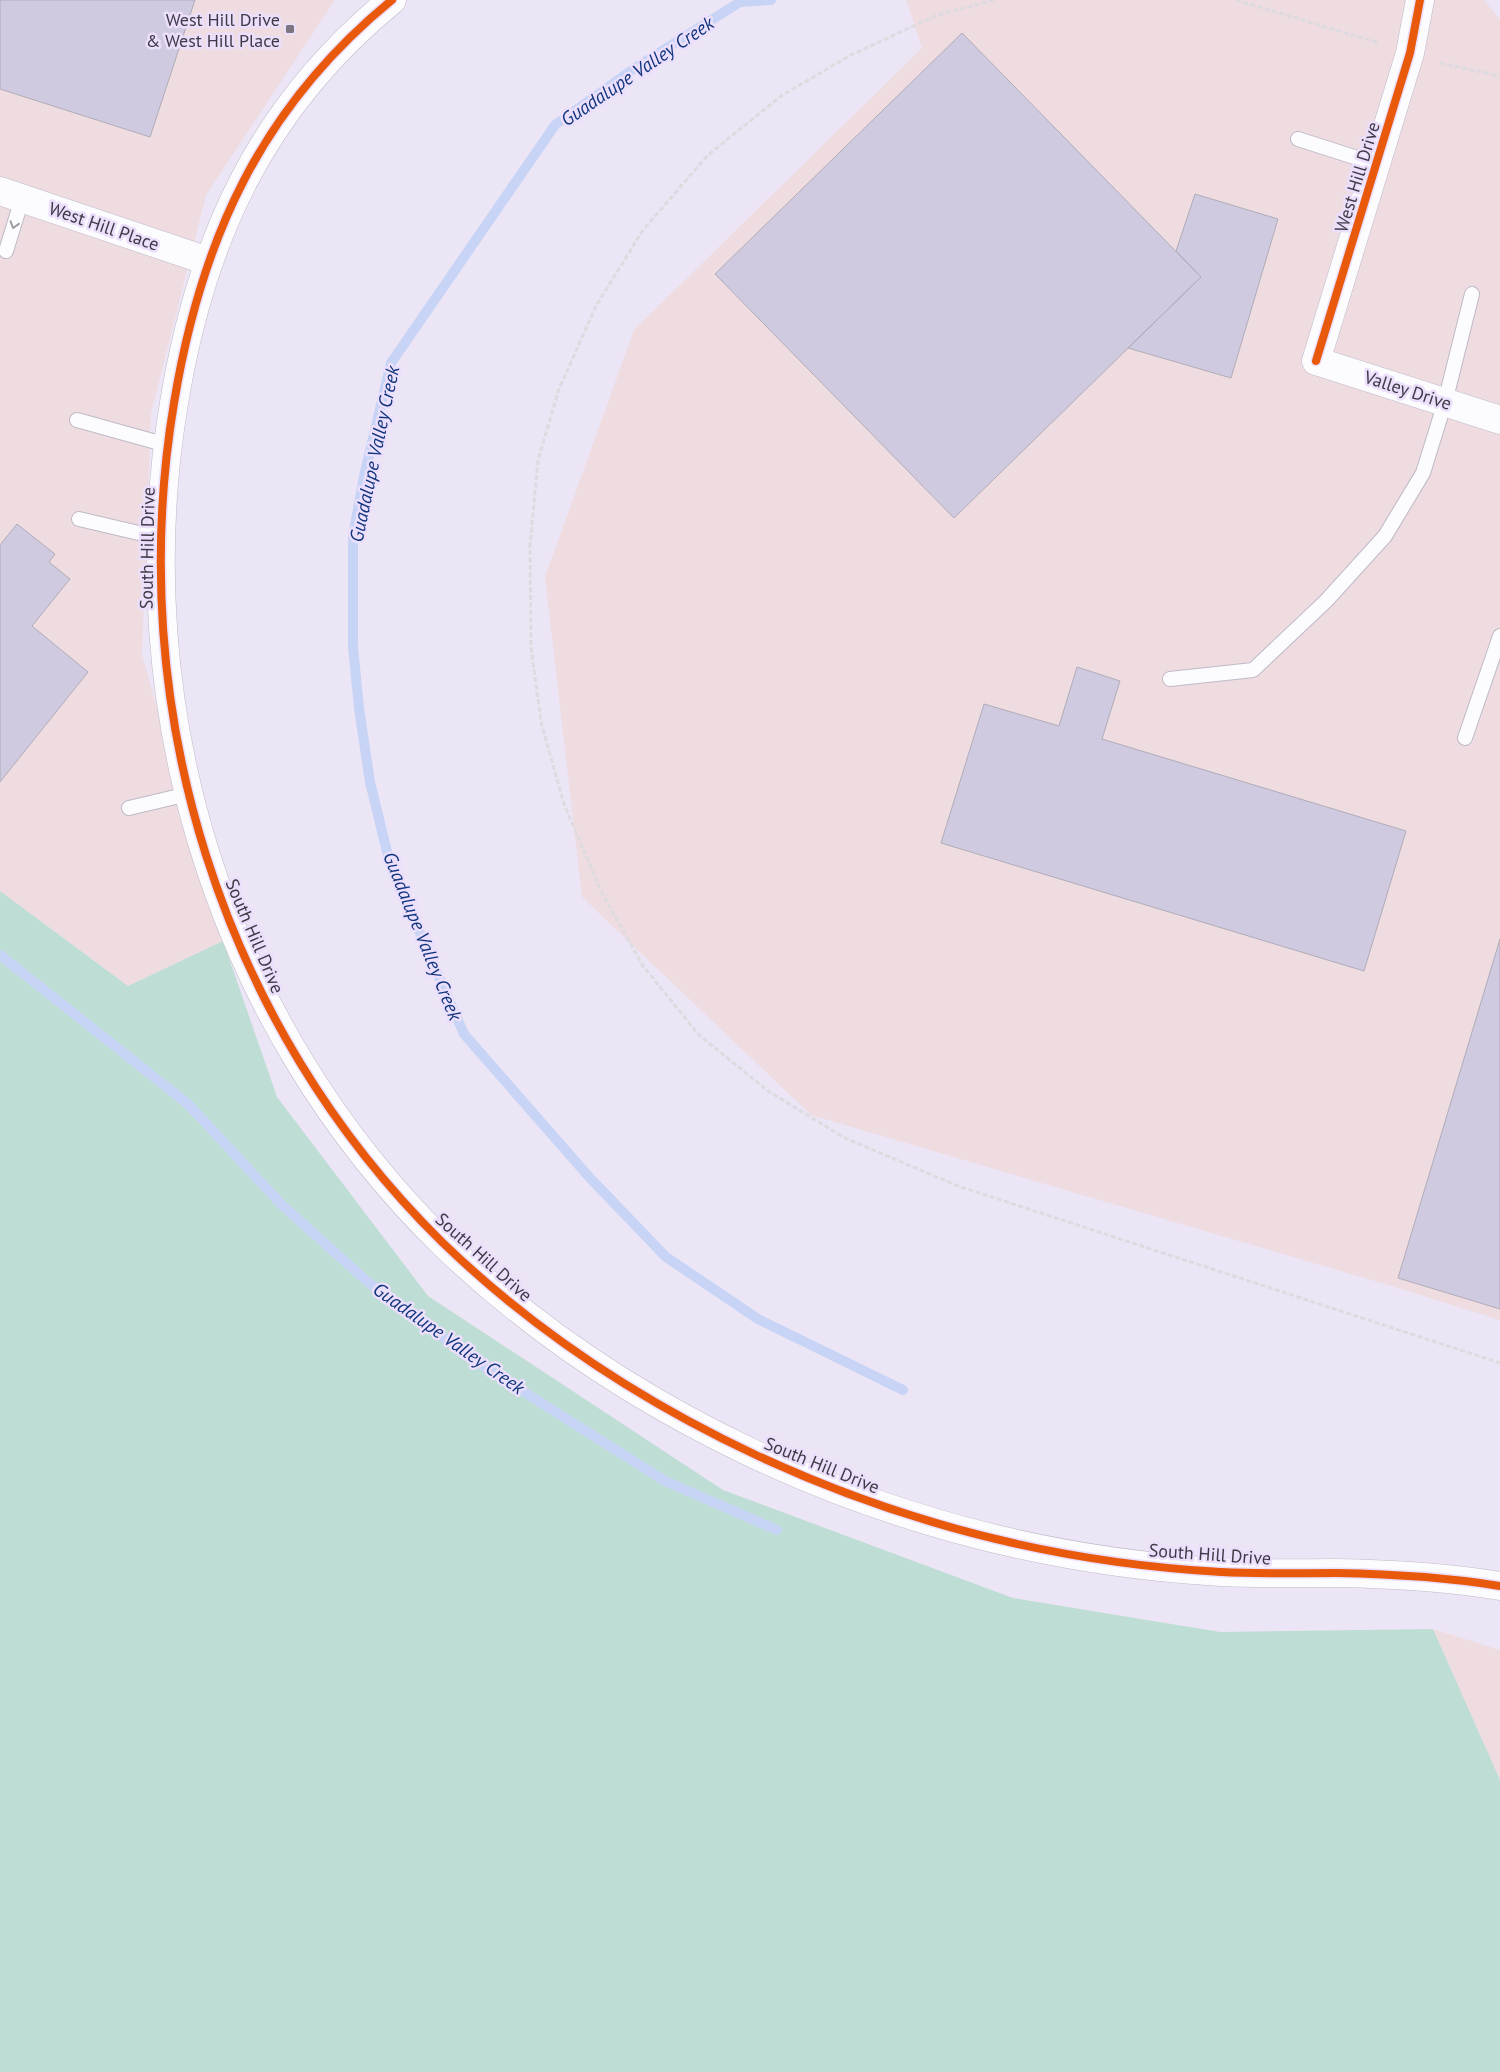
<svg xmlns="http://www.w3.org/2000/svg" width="1500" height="2072" viewBox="0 0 1500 2072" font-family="'PT Sans',sans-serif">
	<rect width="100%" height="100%" fill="#ece5f6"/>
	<path fill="#eedce1" d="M0 0H335L206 195 151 414 142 655 223 941 128 986 0 891Z
		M906 0H1484L1500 20V1320L1395 1287 811 1115 582 897 545 577 634 330 922 48Z
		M1433 1629 1500 1650V1780Z"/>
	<path fill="#beddd4" d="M0 891 128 986 223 941 277 1097 428 1296 723 1490 1013 1598 1220 1632 1433 1629 1500 1780V2072H0Z"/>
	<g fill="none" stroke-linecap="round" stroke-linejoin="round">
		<path stroke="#c7d4f5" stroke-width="10" d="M771 0 740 2 635 68 555 125 391 363 364 476 353 536V647L359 708 370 782 390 864 464 1034 590 1178 666 1257 758 1319 903 1390
			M0 955 188 1104 281 1204 369 1283 475 1361 665 1481 777 1530"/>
	</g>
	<path fill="#cfcadf" stroke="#b0acb8" d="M0 0H195L150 137 0 89Z
		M962 33 1201 277 954 518 715 274Z
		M1195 194 1278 219 1231 378 1128 348 1201 277 1176 251Z
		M17 524 55 554 49 562 70 579 32 626 88 672 0 782V545Z
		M1077 667 1120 681 1102 739 1406 831 1364 971 941 843 984 704 1059 726Z
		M1500 939V1309L1398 1278Z"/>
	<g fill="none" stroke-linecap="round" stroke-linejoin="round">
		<defs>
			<path id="lane" d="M1298 139 1376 164
				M6 251 22 199
				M77 420 167 445
				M79 519 160 538
				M1170 679 1253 670 1326 601 1385 536 1423 473 1445 402 1472 294
				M1465 738 1500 636
				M129 808 188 794"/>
			<path id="street" d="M0 191 208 261"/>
			<path id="secondary" d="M392 0C261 107 201 239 174 403 123 707 221 1025 442 1242 533 1330 641 1401 756 1455 902 1523 1060 1563 1221 1572 1259 1574 1297 1573 1336 1573 1391 1574 1446 1577 1500 1586
				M1420 0 1410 53 1316 361 1500 420"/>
		</defs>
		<use href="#lane" stroke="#bfbac7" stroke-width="16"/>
		<use href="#street" stroke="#bfbac7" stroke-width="29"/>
		<use href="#secondary" stroke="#bfbac7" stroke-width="29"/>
		<path stroke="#dddbdf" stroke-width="3" stroke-dasharray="5 2.5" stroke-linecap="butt" d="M994 0 935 16 851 55 781 96 708 155 643 230 596 306 559 389 538 460 530 546 531 647 541 722 564 804 601 891 643 966 699 1035 768 1091 845 1138 958 1186 1500 1363
			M1236 0 1379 43
			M1440 63 1500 76"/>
		<use href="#lane" stroke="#fcfbfe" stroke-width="14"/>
		<use href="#street" stroke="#fcfbfe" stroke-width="28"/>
		<use href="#secondary" stroke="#fcfbfe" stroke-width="28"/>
		<defs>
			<path id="cycleway" d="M392 0C261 107 201 239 174 403 123 707 221 1025 442 1242 533 1330 641 1401 756 1455 902 1523 1060 1563 1221 1572 1259 1574 1297 1573 1336 1573 1391 1574 1446 1577 1500 1586
				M1316 361 1410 53 1420 0"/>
		</defs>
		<use href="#cycleway" stroke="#ebdffc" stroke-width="11"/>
		<use href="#cycleway" stroke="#e8590c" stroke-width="8"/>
	</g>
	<defs><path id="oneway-chevron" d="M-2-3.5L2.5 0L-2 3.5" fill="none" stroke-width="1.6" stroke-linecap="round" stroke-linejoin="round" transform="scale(1.25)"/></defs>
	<use stroke="#9e9aa2" href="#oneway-chevron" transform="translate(14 225) rotate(107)"/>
	<rect fill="#7c7683" stroke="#ebdffc" stroke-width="2" x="285" y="24" width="10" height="10" rx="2.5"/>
	<g text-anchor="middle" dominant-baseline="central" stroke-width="5" stroke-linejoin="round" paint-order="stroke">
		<g font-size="18" fill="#3f3a45" stroke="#ebdffc" text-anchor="end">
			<text x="280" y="19">West Hill Drive<tspan x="280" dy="21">&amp; West Hill Place</tspan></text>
		</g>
		<g font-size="18" fill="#3f3a45" stroke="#ebdffc">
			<text transform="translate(1357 177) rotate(-73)">West Hill Drive</text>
			<text transform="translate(104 226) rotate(19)">West Hill Place</text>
			<text transform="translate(1408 390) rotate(18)">Valley Drive</text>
			<text transform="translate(147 548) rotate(-89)">South Hill Drive</text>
			<text transform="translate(255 936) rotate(67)">South Hill Drive</text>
			<text transform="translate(484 1257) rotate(42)">South Hill Drive</text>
			<text transform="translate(822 1465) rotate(22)">South Hill Drive</text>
			<text transform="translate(1210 1554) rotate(4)">South Hill Drive</text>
		</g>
		<g font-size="19" font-style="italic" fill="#11357d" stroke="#ebdffc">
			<text transform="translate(637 71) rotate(-34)">Guadalupe Valley Creek</text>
			<text transform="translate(374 454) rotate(-78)">Guadalupe Valley Creek</text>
			<text transform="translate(423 936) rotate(68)">Guadalupe Valley Creek</text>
			<text transform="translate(449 1338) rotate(35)">Guadalupe Valley Creek</text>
		</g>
	</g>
</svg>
